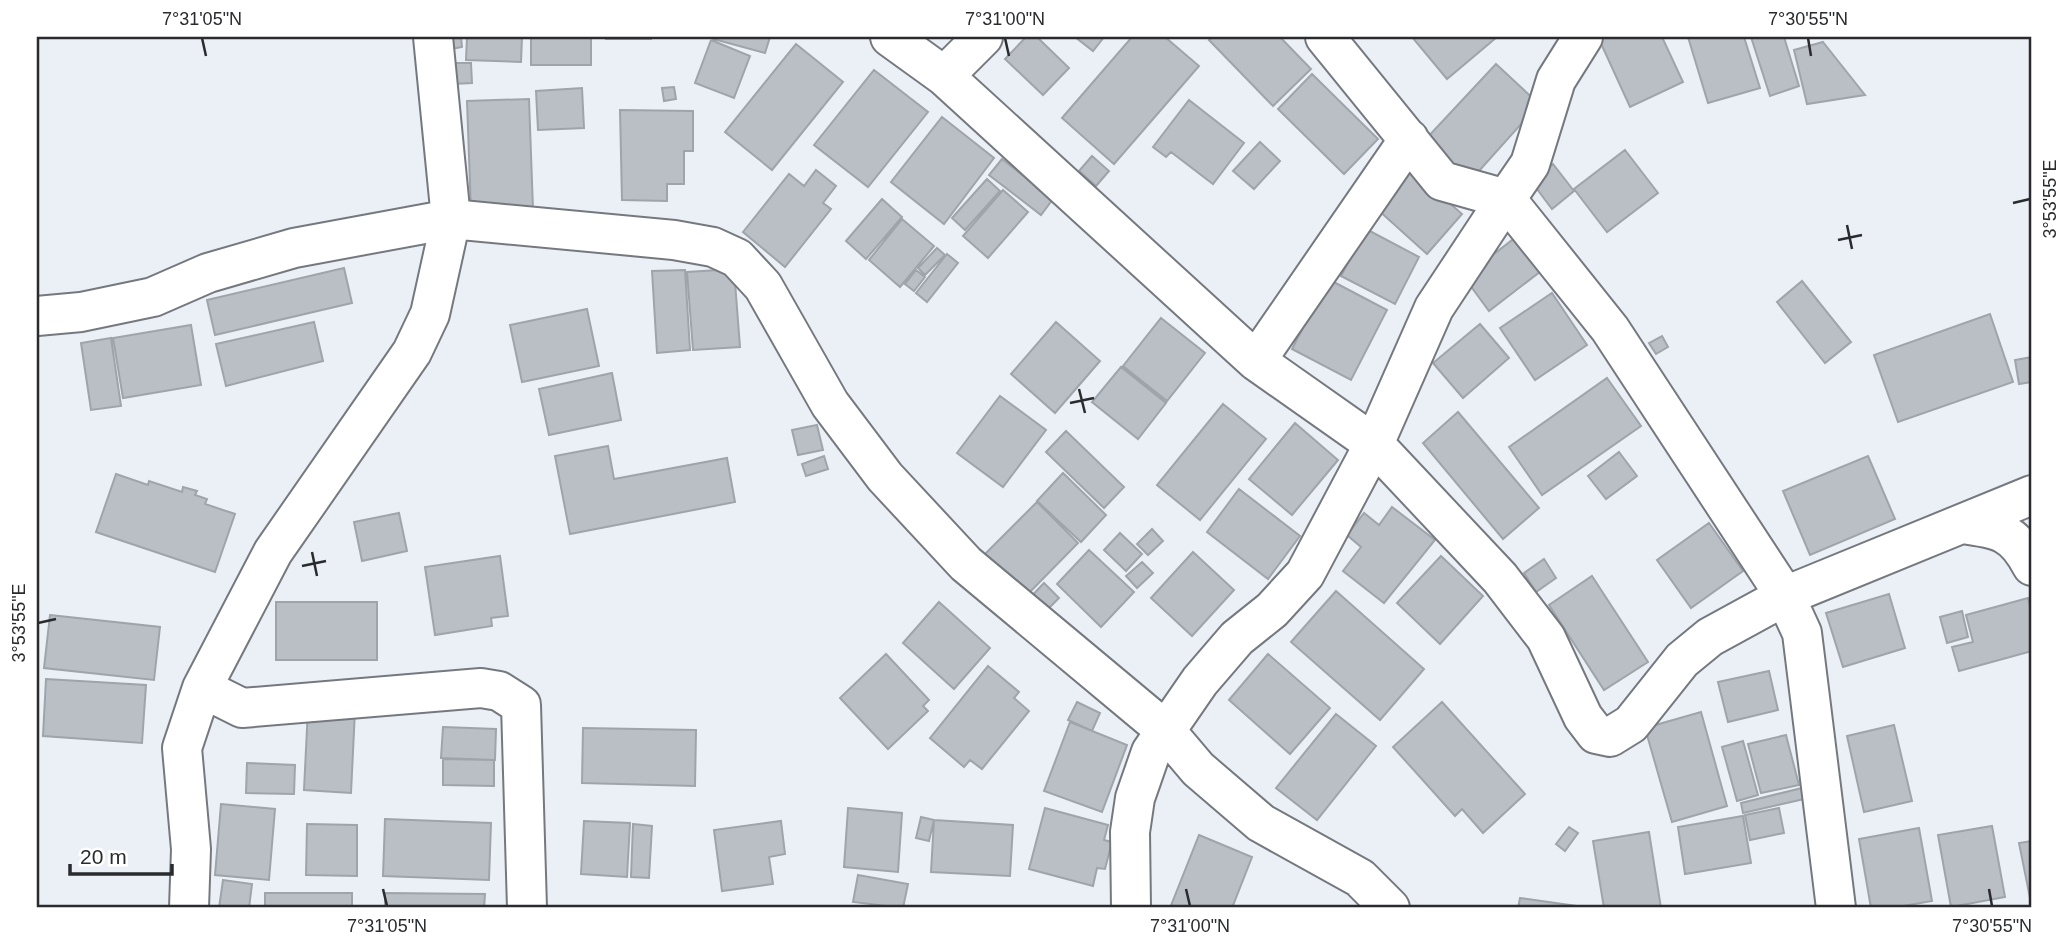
<svg xmlns="http://www.w3.org/2000/svg" width="2069" height="945" viewBox="0 0 2069 945" font-family="Helvetica,sans-serif">
	<rect width="100%" height="100%" fill="#ebf0f7"/>
	<path fill="#babfc6" stroke="#9fa4ab" stroke-width="2" d="M444 37H461L462 47 446 50Z
		M467 37H522L521 62 466 60Z
		M531 37H591V65H531Z
		M606 37H651V39H606Z
		M706 37H770L765 53Z
		M1026 37H1037L1069 68 1043 95 1005 59Z
		M1075 37H1104L1093 51Z
		M1132 37H1165L1199 66 1114 164 1062 118Z
		M1213 37H1280L1311 69 1273 106 1209 40Z
		M1412 37H1497L1447 79Z
		M1598 37H1662L1683 82 1630 107Z
		M1688 37H1744L1760 88 1708 103Z
		M1751 37H1784L1799 86 1770 96Z
		M711 40 750 56 734 98 695 83Z
		M1823 42 1865 95 1807 104 1794 50Z
		M796 44 843 82 772 170 725 132Z
		M453 63H471L472 83 453 84Z
		M1496 64 1539 104 1470 181 1425 140Z
		M874 70 928 112 868 187 814 145Z
		M1312 74 1378 139 1344 174 1278 109Z
		M674 87 676 99 664 101 662 88Z
		M582 88 584 128 538 130 536 91Z
		M529 99 533 209 471 211 467 101Z
		M1189 100 1244 143 1213 184 1171 152 1166 157 1153 147Z
		M620 110 693 111V151H684V184H667V201L622 200Z
		M942 117 994 158 944 224 891 182Z
		M1260 142 1280 161 1254 189 1233 171Z
		M1625 150 1658 193 1607 232 1574 189Z
		M1092 156 1109 171 1096 186 1079 171Z
		M1002 159 1053 199 1041 215 989 175Z
		M1553 164 1574 191 1552 209 1531 181Z
		M816 170 836 186 823 203 831 209 785 267 743 232 789 174 804 186Z
		M1412 170 1462 214 1427 254 1377 209Z
		M987 179 1000 191 965 230 952 218Z
		M1003 190 1028 212 988 258 963 236Z
		M882 199 902 217 866 259 846 241Z
		M902 219 934 246 900 287 869 260Z
		M1366 229 1419 257 1395 304 1341 276Z
		M1520 234 1545 268 1489 311 1464 277Z
		M937 248 945 255 925 275 918 268Z
		M947 254 958 263 927 302 916 293Z
		M344 268 352 303 215 335 207 300Z
		M734 269 740 347 693 350 687 272Z
		M685 270 690 350 657 353 652 271Z
		M916 270 925 277 914 291 905 284Z
		M1328 279 1387 310 1351 380 1292 349Z
		M1802 281 1851 342 1825 363 1777 302Z
		M1552 293 1587 345 1535 380 1500 328Z
		M587 309 599 366 522 382 510 325Z
		M1990 314 2013 382 1898 422 1874 355Z
		M1161 318 1205 353 1167 401 1123 366Z
		M314 322 323 361 226 386 216 344Z
		M1056 322 1100 361 1055 413 1011 374Z
		M1480 324 1509 358 1463 398 1433 363Z
		M191 325 201 385 123 398 113 338Z
		M1662 336 1668 347 1656 354 1649 343Z
		M111 338 121 406 91 410 81 343Z
		M2032 357V382L2019 384 2015 360Z
		M1121 367 1166 403 1138 439 1092 402Z
		M612 373 621 420 549 435 539 389Z
		M1607 378 1641 426 1542 495 1509 447Z
		M1000 396 1046 430 1003 487 957 453Z
		M1223 404 1266 439 1200 520 1157 485Z
		M1458 412 1539 508 1503 539 1423 443Z
		M1295 423 1338 460 1292 515 1249 479Z
		M817 425 823 450 798 455 792 430Z
		M1066 431 1124 487 1104 508 1046 452Z
		M608 446 614 479 727 458 735 502 570 534 555 456Z
		M1619 452 1637 476 1606 499 1588 476Z
		M824 456 828 469 806 476 802 464Z
		M1868 456 1895 519 1810 555 1783 491Z
		M1063 473 1106 515 1081 542 1037 501Z
		M116 474 148 485 149 481 182 492 183 487 197 491 195 495 207 499 205 504 235 514 215 572 96 532Z
		M1239 489 1300 536 1268 579 1207 532Z
		M1037 502 1078 543 1025 597 984 555Z
		M1392 507 1435 540 1384 603 1343 571 1361 547 1347 535 1364 513 1379 525Z
		M399 513 407 551 362 561 354 522Z
		M1709 523 1743 571 1691 608 1657 560Z
		M1152 529 1163 541 1148 555 1137 544Z
		M1120 533 1142 554 1126 571 1104 550Z
		M1089 550 1134 592 1101 627 1057 584Z
		M1193 552 1234 590 1192 636 1151 598Z
		M500 556 508 616 491 618 492 626 435 635 425 567Z
		M1441 556 1483 596 1440 644 1397 603Z
		M1544 559 1556 578 1536 592 1524 573Z
		M1142 562 1153 573 1137 588 1126 576Z
		M1592 576 1648 662 1604 690 1549 605Z
		M1044 583 1059 598 1040 617 1025 603Z
		M1336 591 1424 669 1380 720 1291 642Z
		M1889 594 1905 648 1843 667 1826 613Z
		M2028 598 2032 615V651L1959 671 1952 647 1973 642 1966 615Z
		M276 602H377V660H276Z
		M939 602 990 648 954 689 903 643Z
		M1962 611 1968 637 1947 643 1940 617Z
		M50 615 160 627 154 680 44 668Z
		M886 654 929 700 923 706 928 711 888 749 840 698Z
		M1268 654 1330 708 1290 754 1229 700Z
		M988 666 1019 692 1014 698 1029 711 982 769 970 760 964 767 930 738Z
		M1769 671 1778 710 1728 722 1718 682Z
		M46 679 146 685 142 743 43 736Z
		M1077 702 1100 713 1092 731 1068 720Z
		M1442 702 1525 794 1483 833 1462 809 1455 816 1393 747Z
		M308 708 355 710 351 793 304 790Z
		M1701 712 1727 806 1672 822 1645 728Z
		M1336 714 1376 746 1317 820 1276 788Z
		M1070 722 1127 745 1102 812 1044 791Z
		M1894 725 1912 801 1864 812 1847 736Z
		M443 727 496 729 495 760 441 758Z
		M583 728 696 730 695 786 582 783Z
		M1786 735 1799 785 1761 793 1748 744Z
		M1743 741 1758 795 1737 801 1722 747Z
		M443 759 494 760V786L443 785Z
		M247 763 295 765 294 794 246 793Z
		M1810 786 1813 797 1743 813 1741 803Z
		M221 804 275 809 269 880 215 875Z
		M848 808 902 813 898 872 844 867Z
		M1045 808 1108 825 1104 840 1112 842 1105 869 1097 868 1093 886 1029 869Z
		M1779 808 1784 833 1750 840 1745 815Z
		M1743 816 1751 863 1685 874 1678 827Z
		M921 817 934 820 929 841 916 838Z
		M385 819 491 823 489 880 383 876Z
		M934 820 1013 825 1010 876 931 872Z
		M584 821 630 823 627 877 581 874Z
		M781 821 785 854 769 857 773 884 722 891 714 830Z
		M307 824 357 825V876L306 875Z
		M633 824 652 826 649 878 631 877Z
		M1992 826 2005 897 1951 907 1938 835Z
		M1569 827 1578 833 1565 851 1556 844Z
		M1919 828 1932 901 1892 908H1871L1859 839Z
		M1649 832 1661 908H1604L1593 841Z
		M1199 835 1252 857 1232 908H1170Z
		M2032 841V908L2019 843Z
		M858 875 908 884 903 908 853 902Z
		M223 880 252 884 249 908H219Z
		M265 893H352V908H265Z
		M385 893 485 894 484 908H385Z
		M1520 898 1591 908H1518Z"/>
	<g fill="none" stroke-linecap="round" stroke-linejoin="round">
		<defs>
			<path id="street" d="M890 37 944 76 1256 361 1374 444 1500 578 1546 638 1583 717 1596 734 1610 737 1631 724 1682 660 1710 637 1785 596 2032 495
				M1325 37 1442 181 1506 199 1530 164 1556 80 1583 37
				M944 76 983 37
				M37 316 81 312 153 297 208 273 294 248 451 219 674 240 713 247 737 258 763 286 830 404 885 477 966 564 1165 730 1198 769 1261 823 1360 878 1390 908
				M1256 361 1409 139
				M1962 524C1999 529 2014 531 2032 566
				M202 688 242 708 481 688 499 691 521 705 527 908
				M189 908 191 849 182 748 202 688 273 552 412 352 430 314 451 219 433 37
				M1131 908 1130 832 1135 798 1151 752 1200 681 1237 638 1272 610 1305 574 1374 444 1434 308 1506 199 1610 329 1785 596 1802 633 1836 908"/>
		</defs>
		<use href="#street" stroke="#75797f" stroke-width="42"/>
		<use href="#street" stroke="#fff" stroke-width="38"/>
	</g>
	<path fill="none" stroke="#292b2e" stroke-width="2.5" d="M202 38 206 56M1005 38 1009 56M1808 38 1811 56M2013 203 2030 199M1847 225 1852 249M1838 240 1862 235M1079 389 1085 413M1070 403 1094 398M312 552 317 576M302 566 326 561M38 623 56 619M383 889 387 906M1186 889 1190 906M1989 889 1992 906"/>
	<rect width="2069" height="945" fill="none" stroke="#ffffff" stroke-width="77"/>
	<path d="M70 864v10h102v-10" fill="none" stroke="#292b2e" stroke-width="3.5"/>
	<text x="80" y="864" font-size="21" fill="#292b2e" stroke="#ffffff" stroke-width="5" paint-order="stroke">20 m</text>
	<rect x="38" y="38" width="1992" height="868" fill="none" stroke="#292b2e" stroke-width="2.5"/>
	<g font-size="18" text-anchor="middle" fill="#292b2e">
		<text x="202" y="25">7°31'05"N</text>
		<text x="1005" y="25">7°31'00"N</text>
		<text x="1808" y="25">7°30'55"N</text>
		<text transform="translate(2050 199) rotate(-90)" y="6">3°53'55"E</text>
		<text transform="translate(19 623) rotate(-90)" y="6">3°53'55"E</text>
		<text x="387" y="932">7°31'05"N</text>
		<text x="1190" y="932">7°31'00"N</text>
		<text x="1992" y="932">7°30'55"N</text>
	</g>
</svg>
